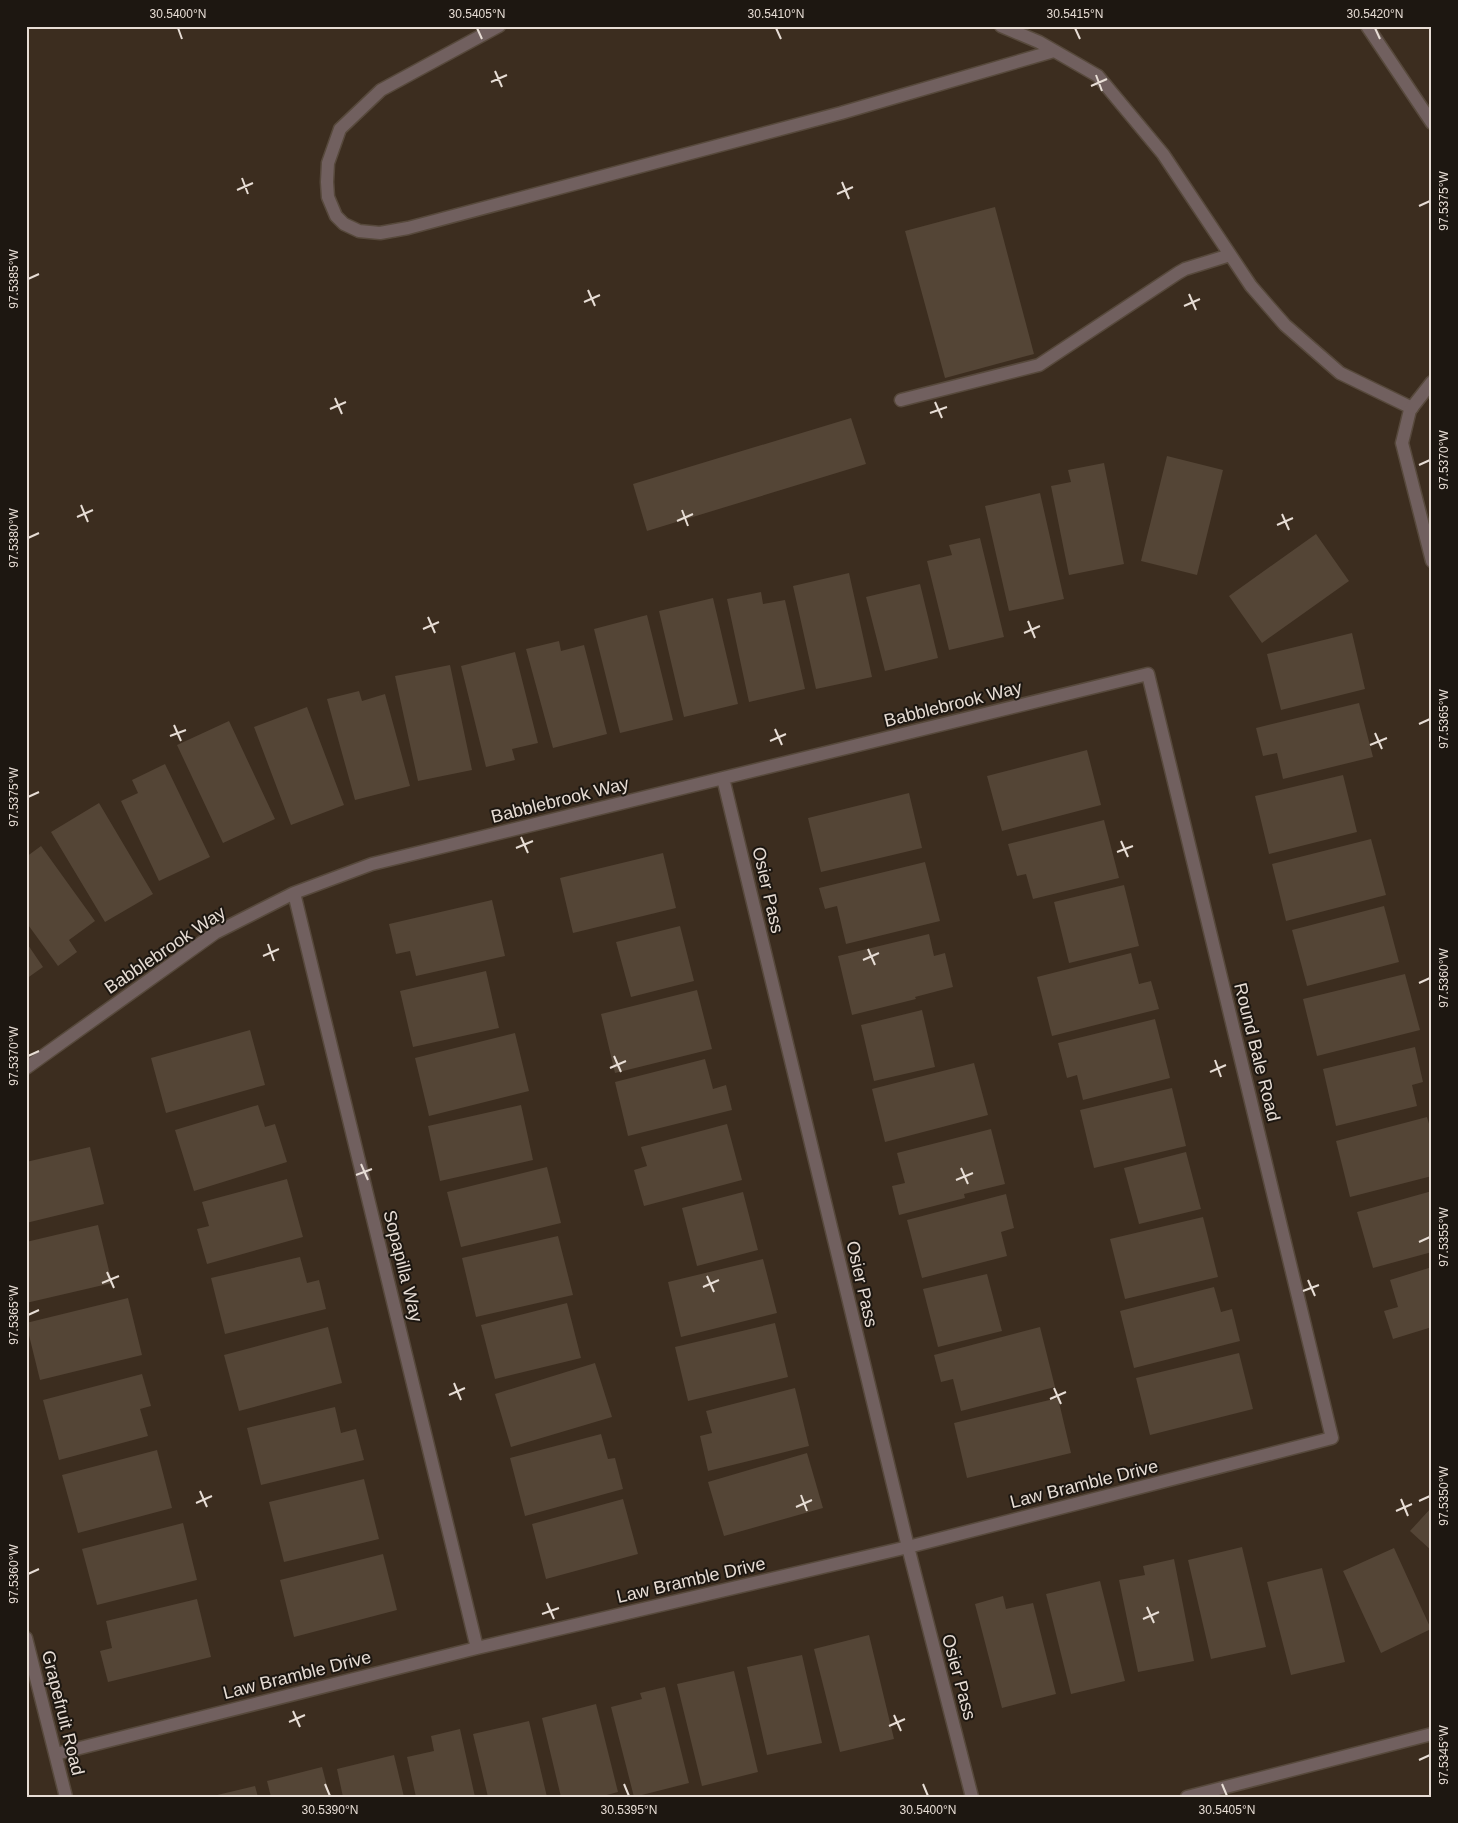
<svg xmlns="http://www.w3.org/2000/svg" width="1458" height="1823" viewBox="0 0 1458 1823" font-family="Arial,sans-serif">
	<rect width="100%" height="100%" fill="#3c2d1f"/>
	<path fill="#544536" d="M995 207 1034 354 945 378 905 231Z
		M851 418 866 464 647 531 633 484Z
		M1167 456 1223 470 1197 575 1141 561Z
		M1104 463 1124 564 1069 575 1051 486 1071 482 1068 470Z
		M1040 493 1064 599 1009 611 985 506Z
		M1316 534 1349 581 1262 643 1229 596Z
		M980 538 1004 637 949 650 927 561 952 555 949 545Z
		M849 573 872 677 816 689 793 586Z
		M920 584 938 658 885 671 866 597Z
		M761 592 763 604 785 600 805 689 749 702 727 599Z
		M713 598 738 704 684 717 659 611Z
		M647 615 673 720 620 733 594 629Z
		M1352 633 1365 689 1281 710 1267 654Z
		M559 641 561 651 584 645 607 734 553 748 526 649Z
		M515 652 538 743 512 749 515 760 486 767 461 666Z
		M450 665 472 770 418 781 395 676Z
		M359 691 362 701 385 694 410 786 355 800 327 699Z
		M1359 703 1373 757 1283 779 1277 753 1263 756 1256 728Z
		M307 707 344 805 291 825 254 727Z
		M229 721 275 819 223 843 177 745Z
		M1087 750 1101 805 1002 831 987 776Z
		M165 764 210 857 159 881 121 801 138 793 132 780Z
		M1343 775 1357 832 1269 854 1255 796Z
		M909 793 922 848 821 872 808 818Z
		M99 803 153 894 105 922 51 832Z
		M1104 820 1119 878 1033 899 1026 874 1017 876 1008 844Z
		M1371 839 1386 895 1286 921 1272 864Z
		M41 846 95 921 69 940 77 952 58 966 26 922V857Z
		M663 853 676 908 573 933 560 878Z
		M925 862 940 921 846 944 837 906 825 909 819 888Z
		M1124 885 1139 946 1069 963 1054 902Z
		M492 900 505 956 416 976 410 951 396 954 389 924Z
		M1384 906 1399 962 1307 986 1292 930Z
		M680 926 694 981 631 997 616 942Z
		M929 934 934 956 945 953 953 987 915 997 916 999 852 1015 838 956Z
		M26 942 43 967 26 979Z
		M1131 953 1139 984 1151 981 1159 1009 1052 1036 1037 977Z
		M486 971 499 1028 413 1047 400 991Z
		M1405 974 1420 1030 1317 1056 1303 999Z
		M697 990 712 1049 615 1073 601 1014Z
		M922 1010 935 1067 874 1081 861 1025Z
		M1155 1019 1170 1078 1083 1100 1077 1075 1067 1078 1058 1043Z
		M250 1030 265 1085 166 1113 151 1058Z
		M515 1033 529 1091 429 1116 415 1058Z
		M1415 1047 1423 1082 1412 1085 1417 1106 1336 1126 1323 1069Z
		M705 1059 713 1089 726 1085 732 1110 628 1136 615 1082Z
		M974 1063 988 1115 885 1142 872 1089Z
		M1172 1088 1186 1146 1094 1168 1080 1110Z
		M258 1105 265 1127 275 1124 287 1162 194 1191 175 1130Z
		M521 1105 533 1160 440 1181 428 1126Z
		M1427 1117 1432 1134V1176L1350 1197 1336 1141Z
		M727 1124 742 1180 644 1206 634 1170 647 1166 641 1147Z
		M991 1129 1005 1184 964 1194 965 1198 899 1215 892 1186 905 1183 897 1153Z
		M90 1147 104 1204 26 1223V1162Z
		M1186 1152 1201 1209 1139 1224 1124 1168Z
		M547 1167 561 1223 461 1247 447 1192Z
		M287 1179 303 1237 207 1264 197 1229 209 1226 202 1202Z
		M1432 1191V1252L1373 1268 1357 1212Z
		M743 1192 758 1250 697 1266 682 1208Z
		M1006 1194 1014 1228 1001 1232 1007 1256 922 1278 907 1220Z
		M1203 1217 1218 1277 1125 1299 1110 1239Z
		M98 1225 112 1283 26 1303V1242Z
		M558 1236 573 1295 476 1317 462 1258Z
		M300 1257 307 1283 319 1280 326 1309 225 1334 211 1278Z
		M763 1259 777 1313 681 1337 668 1282Z
		M1432 1267V1327L1393 1339 1384 1311 1398 1307 1390 1280Z
		M987 1274 1002 1331 938 1347 923 1289Z
		M1214 1287 1221 1312 1232 1309 1240 1341 1134 1368 1120 1311Z
		M128 1298 142 1355 40 1380 26 1323Z
		M567 1303 581 1358 495 1379 481 1325Z
		M775 1323 788 1377 688 1401 675 1347Z
		M328 1327 342 1383 239 1411 224 1355Z
		M1040 1327 1055 1387 961 1411 953 1379 941 1382 934 1355Z
		M1239 1353 1253 1409 1150 1435 1136 1378Z
		M595 1363 612 1417 511 1447 495 1394Z
		M142 1374 151 1406 140 1409 148 1436 59 1460 43 1400Z
		M795 1388 809 1446 708 1471 700 1436 712 1433 706 1411Z
		M1058 1398 1071 1453 967 1478 954 1423Z
		M335 1407 341 1433 356 1429 364 1460 261 1485 247 1428Z
		M601 1434 608 1459 615 1458 623 1489 525 1516 510 1458Z
		M157 1450 172 1508 78 1533 62 1475Z
		M807 1453 823 1508 724 1536 708 1482Z
		M364 1479 379 1539 284 1562 269 1502Z
		M623 1499 638 1554 546 1579 532 1524Z
		M1432 1507V1551L1410 1531Z
		M183 1523 197 1580 97 1605 82 1549Z
		M1242 1547 1266 1647 1211 1659 1188 1560Z
		M1394 1548 1431 1629 1381 1653 1343 1571Z
		M383 1554 397 1610 294 1637 280 1580Z
		M1174 1559 1194 1661 1138 1672 1119 1580 1145 1575 1143 1566Z
		M1322 1568 1345 1662 1291 1675 1267 1582Z
		M1100 1581 1125 1681 1071 1694 1046 1594Z
		M1003 1596 1006 1609 1033 1603 1056 1694 1002 1708 975 1604Z
		M197 1599 211 1657 108 1682 100 1651 112 1648 106 1621Z
		M869 1635 894 1739 840 1752 814 1649Z
		M802 1655 822 1743 767 1755 747 1667Z
		M734 1671 758 1772 702 1786 677 1684Z
		M665 1687 689 1783 634 1797 611 1707 642 1699 640 1693Z
		M596 1704 618 1792 599 1797H561L542 1718Z
		M529 1721 547 1797H488L473 1734Z
		M460 1729 475 1797H416L407 1757 434 1751 431 1736Z
		M394 1755 404 1797H343L337 1769Z
		M322 1767 330 1797H271L267 1781Z
		M255 1786 258 1797H213V1796Z"/>
	<g fill="none" stroke-linecap="round" stroke-linejoin="round">
		<defs>
			<path id="lane" d="M499 26 381 90 340 129 328 163 327 182 328 197 336 216 344 224 359 231 380 233 408 228 841 113 1054 51
				M1001 26 1039 42 1098 76 1163 154 1251 286 1285 325 1340 373 1412 408
				M1367 26 1432 123
				M901 400 1039 365 1178 273 1185 269 1230 255"/>
			<path id="street" d="M1432 382 1410 410 1402 443 1432 561
				M723 778 908 1547 972 1797
				M294 893 477 1648
				M26 1068 215 933 294 893 372 864 1148 674 1332 1438 908 1547 477 1648 56 1754
				M26 1638 66 1797
				M1187 1797 1432 1734"/>
		</defs>
		<use href="#lane" stroke="#57493c" stroke-width="15"/>
		<use href="#street" stroke="#57493c" stroke-width="15"/>
		<use href="#lane" stroke="#71605f" stroke-width="12"/>
		<use href="#street" stroke="#71605f" stroke-width="12"/>
	</g>
	<path fill="none" stroke="#e7ddd5" stroke-width="2" d="M178 28 182 39M477 28 482 39M776 28 781 39M1075 28 1080 39M1375 28 1380 39M495 71 502 87M1096 75 1102 91M491 82 507 75M1091 86 1107 79M242 178 248 194M842 182 849 199M237 190 253 183M837 194 853 187M1419 206 1430 201M28 279 39 274M588 290 595 306M1189 294 1196 310M584 302 600 295M1184 306 1200 299M335 398 342 414M935 402 942 418M330 409 346 402M930 413 947 407M1419 465 1430 460M81 505 88 522M682 510 688 526M1282 514 1289 530M77 517 93 510M677 521 693 514M1277 525 1293 518M28 538 39 533M428 617 435 633M1028 621 1035 638M423 629 439 622M1024 633 1040 626M1419 724 1430 719M174 725 181 741M775 729 782 745M1375 733 1382 749M170 736 186 730M770 741 786 734M1370 745 1387 738M28 797 39 792M521 837 528 853M1121 841 1128 857M516 848 533 841M1117 852 1133 846M268 944 274 961M868 949 875 965M263 956 279 949M863 960 879 953M1419 983 1430 978M28 1056 39 1051M614 1056 621 1072M1215 1060 1221 1077M610 1068 626 1061M1210 1072 1226 1065M361 1164 368 1180M961 1168 968 1184M356 1175 372 1169M956 1180 973 1173M1419 1242 1430 1237M107 1272 114 1288M707 1276 714 1292M1308 1280 1315 1296M102 1283 119 1276M703 1287 719 1280M1303 1291 1319 1285M28 1315 39 1310M454 1383 461 1400M1054 1388 1061 1404M449 1395 465 1388M1050 1399 1066 1392M200 1491 207 1507M801 1495 807 1511M1401 1499 1408 1516M1419 1501 1430 1496M196 1503 212 1496M796 1507 812 1500M1396 1511 1412 1504M28 1574 39 1569M547 1603 554 1619M1147 1607 1154 1623M542 1614 559 1608M1143 1619 1159 1612M293 1711 300 1727M894 1715 901 1731M289 1722 305 1715M889 1726 905 1719M1419 1760 1430 1755M325 1784 330 1796M624 1784 629 1796M923 1784 928 1796M1222 1784 1227 1796"/>
	<g text-anchor="middle" dominant-baseline="central" stroke-width="4" stroke-linejoin="round" paint-order="stroke">
		<g font-size="18" fill="#e7ddd5" stroke="#1d1711">
			<text transform="translate(953 704) rotate(-14)">Babblebrook Way</text>
			<text transform="translate(560 800) rotate(-14)">Babblebrook Way</text>
			<text transform="translate(768 890) rotate(77)">Osier Pass</text>
			<text transform="translate(165 950) rotate(-34)">Babblebrook Way</text>
			<text transform="translate(1257 1052) rotate(76)">Round Bale Road</text>
			<text transform="translate(403 1266) rotate(76)">Sopapilla Way</text>
			<text transform="translate(862 1284) rotate(77)">Osier Pass</text>
			<text transform="translate(1084 1484) rotate(-14)">Law Bramble Drive</text>
			<text transform="translate(691 1580) rotate(-13)">Law Bramble Drive</text>
			<text transform="translate(297 1675) rotate(-14)">Law Bramble Drive</text>
			<text transform="translate(959 1677) rotate(75)">Osier Pass</text>
			<text transform="translate(63 1713) rotate(76)">Grapefruit Road</text>
		</g>
	</g>
	<rect width="1458" height="1823" fill="none" stroke="#1d1711" stroke-width="55"/>
	<rect x="28" y="28" width="1402" height="1768" fill="none" stroke="#e7ddd5" stroke-width="2"/>
	<g font-size="12" text-anchor="middle" fill="#e7ddd5">
		<text x="178" y="18">30.5400°N</text>
		<text x="477" y="18">30.5405°N</text>
		<text x="776" y="18">30.5410°N</text>
		<text x="1075" y="18">30.5415°N</text>
		<text x="1375" y="18">30.5420°N</text>
		<text transform="translate(1444 201) rotate(-90)" y="4">97.5375°W</text>
		<text transform="translate(14 279) rotate(-90)" y="4">97.5385°W</text>
		<text transform="translate(1444 460) rotate(-90)" y="4">97.5370°W</text>
		<text transform="translate(14 538) rotate(-90)" y="4">97.5380°W</text>
		<text transform="translate(1444 719) rotate(-90)" y="4">97.5365°W</text>
		<text transform="translate(14 797) rotate(-90)" y="4">97.5375°W</text>
		<text transform="translate(1444 978) rotate(-90)" y="4">97.5360°W</text>
		<text transform="translate(14 1056) rotate(-90)" y="4">97.5370°W</text>
		<text transform="translate(1444 1237) rotate(-90)" y="4">97.5355°W</text>
		<text transform="translate(14 1315) rotate(-90)" y="4">97.5365°W</text>
		<text transform="translate(1444 1496) rotate(-90)" y="4">97.5350°W</text>
		<text transform="translate(14 1574) rotate(-90)" y="4">97.5360°W</text>
		<text transform="translate(1444 1755) rotate(-90)" y="4">97.5345°W</text>
		<text x="330" y="1814">30.5390°N</text>
		<text x="629" y="1814">30.5395°N</text>
		<text x="928" y="1814">30.5400°N</text>
		<text x="1227" y="1814">30.5405°N</text>
	</g>
</svg>
